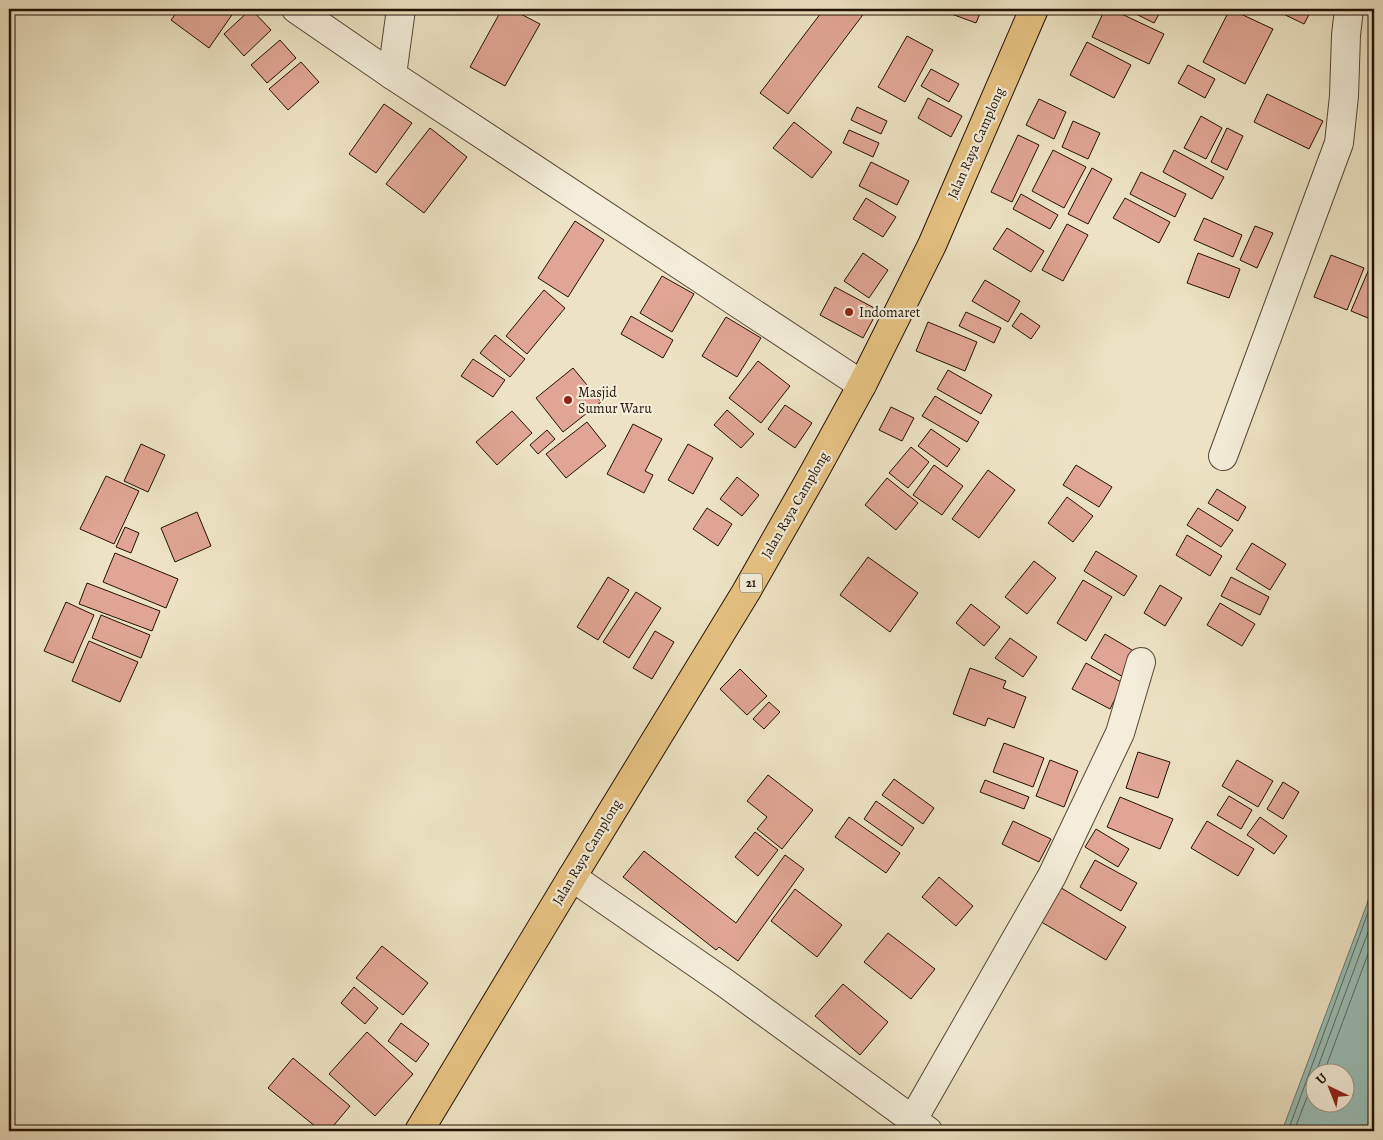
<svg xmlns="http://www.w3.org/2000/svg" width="1383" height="1140" viewBox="0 0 1383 1140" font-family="Alegreya,serif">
	<rect width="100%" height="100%" fill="#ede3c4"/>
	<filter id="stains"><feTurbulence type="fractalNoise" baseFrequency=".004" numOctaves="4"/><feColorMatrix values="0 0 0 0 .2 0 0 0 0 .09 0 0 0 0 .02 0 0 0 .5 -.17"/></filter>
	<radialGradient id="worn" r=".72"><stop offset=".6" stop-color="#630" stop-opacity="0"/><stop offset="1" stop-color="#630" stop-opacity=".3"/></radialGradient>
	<path fill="#99beb6" stroke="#6a796f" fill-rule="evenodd" d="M1374 879V1131H1282L1367 904ZM1316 1072H1346V1102H1316Z"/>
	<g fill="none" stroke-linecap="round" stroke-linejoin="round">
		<path stroke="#5e685e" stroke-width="1" d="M1316 1072 1374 916
			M1324 1072 1374 938
			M1288 1131 1374 896
			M1294 1131 1316 1074"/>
	</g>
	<path fill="#e0a594" stroke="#231105" d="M179 9H236L209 48 171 20Z
		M251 9 271 30 244 56 224 34Z
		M502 9H511L540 24 505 86 470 67Z
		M824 9H860L865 12 788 114 760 93Z
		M938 9H982L976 23Z
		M1105 9H1111L1164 34 1149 64 1092 37Z
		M1126 9H1162L1154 23Z
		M1230 9 1273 29 1245 84 1203 62Z
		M1273 9H1312L1304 24Z
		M907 36 933 50 905 102 878 87Z
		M280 40 296 58 267 83 251 65Z
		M1087 42 1131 65 1114 98 1070 75Z
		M301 62 319 82 288 110 269 89Z
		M1188 65 1215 79 1205 98 1178 83Z
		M931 69 959 84 949 102 921 86Z
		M1267 94 1323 121 1309 149 1254 122Z
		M928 98 962 116 951 137 918 118Z
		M1039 99 1066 112 1054 139 1026 125Z
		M384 104 412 123 376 173 349 154Z
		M857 107 887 121 881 134 851 120Z
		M1201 116 1222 128 1206 159 1184 148Z
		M1073 121 1100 133 1088 159 1062 147Z
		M794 122 832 152 812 178 773 148Z
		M430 128 467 157 424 213 386 184Z
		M1227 128 1243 136 1227 170 1211 162Z
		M849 130 879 143 873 157 843 143Z
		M1018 135 1039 145 1012 202 991 192Z
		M1053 150 1086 167 1064 208 1032 191Z
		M1174 150 1224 177 1212 199 1163 172Z
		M871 162 909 181 897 205 859 186Z
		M1092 168 1112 179 1088 224 1068 214Z
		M1141 172 1186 194 1175 217 1130 194Z
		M1021 194 1058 215 1050 229 1013 209Z
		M866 198 896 217 883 237 853 219Z
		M1125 198 1170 222 1159 243 1113 218Z
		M1204 218 1242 235 1233 257 1194 240Z
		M575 221 604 240 568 297 538 278Z
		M1067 224 1088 235 1063 281 1042 270Z
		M1255 226 1273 233 1257 268 1240 260Z
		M1007 228 1044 251 1031 272 993 249Z
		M863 253 888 270 869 298 844 281Z
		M1198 253 1240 269 1229 298 1187 283Z
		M1331 255 1364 268 1347 310 1314 297Z
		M1369 269 1374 271 1373 320 1351 311Z
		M662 276 694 294 672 332 640 313Z
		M985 280 1020 301 1008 322 972 301Z
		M835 287 878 310 863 338 820 315Z
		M544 290 565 308 527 354 506 336Z
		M966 312 1001 328 994 343 959 326Z
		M1021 313 1040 326 1031 339 1012 326Z
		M631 316 673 340 663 358 621 334Z
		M726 317 761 338 737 377 702 356Z
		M928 322 977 342 965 371 916 351Z
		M495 335 525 359 510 377 480 353Z
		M473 359 505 380 493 397 461 376Z
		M758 361 790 386 761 423 729 398Z
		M573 368 601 402 563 432 536 398Z
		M948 370 992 395 981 414 937 389Z
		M935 396 979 422 967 442 922 416Z
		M785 405 812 423 795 448 768 429Z
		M891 407 914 418 902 441 879 430Z
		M727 410 754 434 741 448 714 425Z
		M512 411 532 433 497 465 476 442Z
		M587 422 606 446 566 478 546 454Z
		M633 424 662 439 645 471 653 475 644 493 607 474Z
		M931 429 960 449 947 467 918 446Z
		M547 430 555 439 538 454 530 445Z
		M141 444 165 455 148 492 124 481Z
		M688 444 713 458 693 494 668 480Z
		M911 447 929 462 908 488 889 473Z
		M934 465 963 486 942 515 913 495Z
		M1076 465 1112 487 1099 507 1063 485Z
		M988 470 1015 490 979 538 952 519Z
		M106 476 139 491 114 544 80 529Z
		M737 477 759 495 742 516 720 499Z
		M887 478 918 503 896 530 865 505Z
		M1217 489 1246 507 1238 521 1208 503Z
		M1067 497 1093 516 1073 542 1048 523Z
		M707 508 732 524 718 546 693 529Z
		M1198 508 1233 530 1221 547 1187 525Z
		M197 512 211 546 175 562 161 528Z
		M125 527 139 533 131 553 116 547Z
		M1187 535 1222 556 1210 576 1176 555Z
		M1252 543 1286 564 1270 590 1236 569Z
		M1096 551 1137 576 1124 596 1084 571Z
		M115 553 178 579 166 608 103 582Z
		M868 557 918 593 890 632 840 595Z
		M1034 561 1056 578 1027 614 1005 597Z
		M608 577 629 590 598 640 577 627Z
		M1231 577 1269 597 1260 615 1221 596Z
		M1083 580 1112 597 1086 641 1057 623Z
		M87 583 160 611 152 631 79 604Z
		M1160 585 1182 598 1165 626 1144 613Z
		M636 592 661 608 629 658 603 642Z
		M66 602 94 615 73 663 44 651Z
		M1220 603 1255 624 1242 646 1207 625Z
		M971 604 1000 627 984 646 956 623Z
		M101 615 150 635 141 658 92 638Z
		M655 631 674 642 652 679 633 668Z
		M1105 634 1137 653 1123 677 1091 658Z
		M1010 638 1037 657 1023 677 995 658Z
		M89 641 138 662 120 702 72 681Z
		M1086 663 1123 683 1110 709 1072 689Z
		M970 668 1006 681 1003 688 1026 697 1014 728 988 718 985 726 953 714Z
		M740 669 767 696 747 715 720 689Z
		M769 702 780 712 764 729 753 719Z
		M1004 743 1044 758 1033 787 993 772Z
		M1138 752 1170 762 1158 798 1126 788Z
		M1050 760 1078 771 1064 807 1036 796Z
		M1237 760 1273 781 1258 807 1222 786Z
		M768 775 813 810 782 849 757 829 767 817 747 801Z
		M894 779 934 808 923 824 882 795Z
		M985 780 1029 797 1024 809 980 792Z
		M1283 782 1299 792 1283 819 1267 809Z
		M1229 796 1252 810 1241 829 1217 815Z
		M1120 797 1173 819 1160 849 1107 827Z
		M876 801 914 828 902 846 864 819Z
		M849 817 900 853 886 873 835 837Z
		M1260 817 1287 836 1274 854 1247 835Z
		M1013 821 1051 839 1039 862 1002 844Z
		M1207 821 1254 849 1238 876 1191 848Z
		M1096 829 1129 849 1118 867 1085 847Z
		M755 832 778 850 758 876 735 857Z
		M644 851 736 923 785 855 804 869 738 961 719 947 716 950 623 877Z
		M1095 860 1137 883 1121 911 1080 887Z
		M939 877 973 906 956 926 922 897Z
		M1058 886 1126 927 1106 960 1038 920Z
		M795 889 842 925 817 957 771 921Z
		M888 933 935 969 911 999 864 962Z
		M382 946 428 983 403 1015 356 978Z
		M843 984 888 1022 860 1055 815 1016Z
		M354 987 378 1008 365 1024 341 1003Z
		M401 1023 429 1044 416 1062 388 1041Z
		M367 1032 413 1074 375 1116 329 1074Z
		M293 1058 350 1106 329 1131H321L268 1088Z"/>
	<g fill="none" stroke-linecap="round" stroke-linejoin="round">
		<defs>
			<path id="minor" d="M392 75 401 9
				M1223 456 1339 143 1344 96 1346 35 1349 9
				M572 877 725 983 928 1131
				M912 1121 1052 876 1120 733 1141 662"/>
			<path id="tertiary" d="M296 9 392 75 862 385"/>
			<path id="trunk" d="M419 1131 572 877 746 592 812 476 862 385 932 245 1034 9"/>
		</defs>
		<use href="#minor" stroke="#564635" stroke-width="30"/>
		<use href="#tertiary" stroke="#564635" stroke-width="30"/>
		<use href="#trunk" stroke="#231105" stroke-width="30"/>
		<use href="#minor" stroke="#f3edd9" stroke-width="28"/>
		<use href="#tertiary" stroke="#f3edd9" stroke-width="28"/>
		<use href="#trunk" stroke="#e6c282" stroke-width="28"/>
	</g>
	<g fill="#8f2418" stroke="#f3edd9" stroke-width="2">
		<circle cx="849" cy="312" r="5"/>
		<circle cx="568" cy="400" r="5"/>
	</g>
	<g text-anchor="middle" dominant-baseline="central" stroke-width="4.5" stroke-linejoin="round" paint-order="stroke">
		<rect fill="#f3edd9" stroke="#615345" stroke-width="1" x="740" y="573.5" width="22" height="19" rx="4"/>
		<g font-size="12" font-weight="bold" fill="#231105">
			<text x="751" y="583">21</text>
		</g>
		<g font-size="14" fill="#231105" stroke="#f3edd9">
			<text transform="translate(976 143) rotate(-66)">Jalan Raya Camplong</text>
			<text transform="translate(795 505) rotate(-60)">Jalan Raya Camplong</text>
			<text transform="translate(587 852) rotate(-59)">Jalan Raya Camplong</text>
		</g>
		<g font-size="14" fill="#231105" stroke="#f3edd9" text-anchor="start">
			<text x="859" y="312">Indomaret</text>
			<text x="578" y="392">Masjid<tspan x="578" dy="16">Sumur Waru</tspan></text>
		</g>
	</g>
	<rect width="1383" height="1140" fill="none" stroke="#ede3c4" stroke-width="30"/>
	<rect x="10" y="10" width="1363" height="1120" fill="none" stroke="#231105" stroke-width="2.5"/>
	<rect x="15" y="15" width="1353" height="1110" fill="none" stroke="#231105"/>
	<g transform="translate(1330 1088) rotate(317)"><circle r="24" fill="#f3edd9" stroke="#a09584"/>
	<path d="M0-4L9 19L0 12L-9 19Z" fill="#8f2418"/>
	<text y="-8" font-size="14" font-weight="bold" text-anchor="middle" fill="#231105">U</text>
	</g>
	<rect width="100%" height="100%" filter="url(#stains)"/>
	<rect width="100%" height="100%" fill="url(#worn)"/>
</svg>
